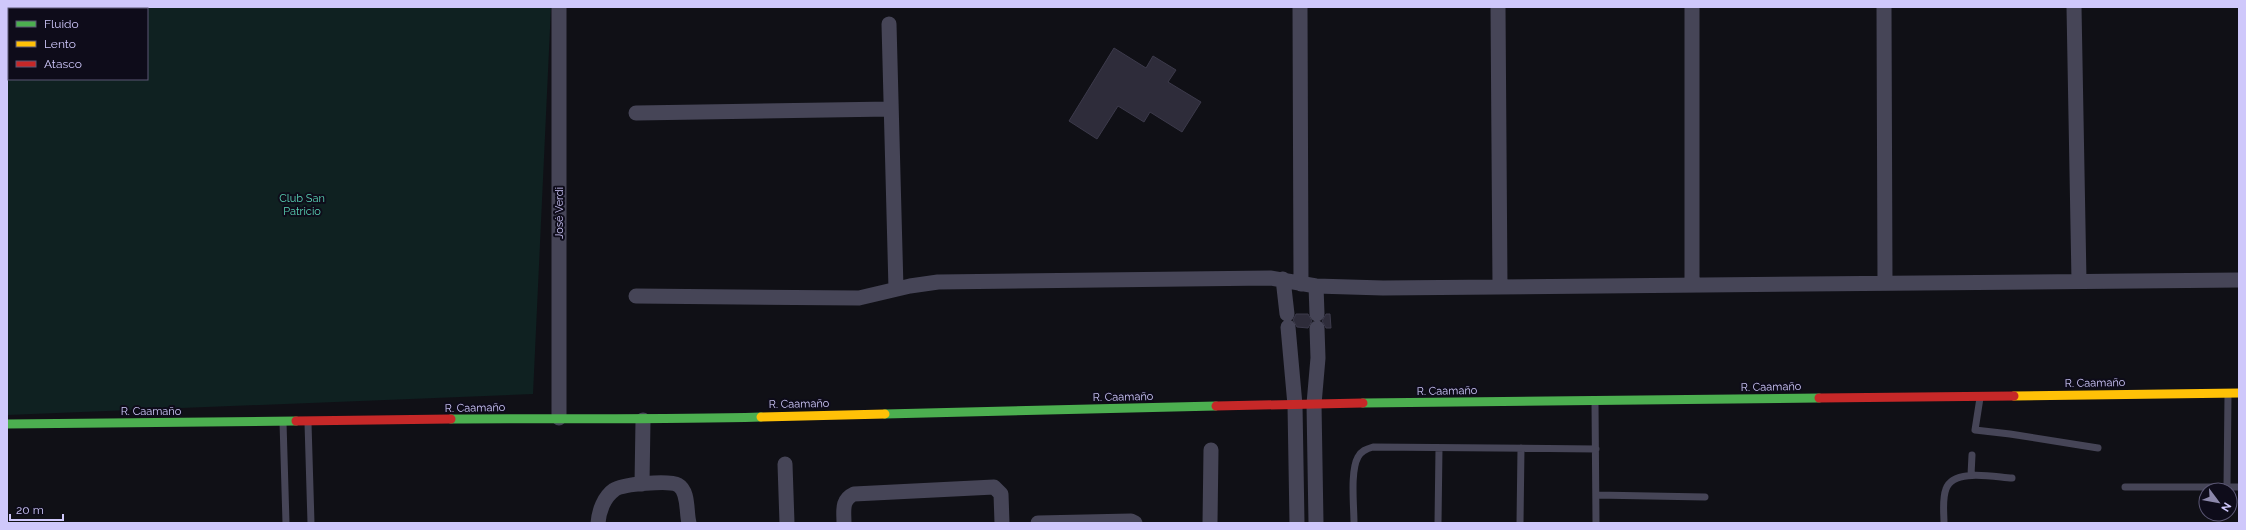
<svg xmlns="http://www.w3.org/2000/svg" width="2246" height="530" viewBox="0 0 2246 530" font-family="Raleway,sans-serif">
	<rect width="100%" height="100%" fill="#101016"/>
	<path fill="#0f2121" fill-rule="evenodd" d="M7 7H551L533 394 7 415ZM9 9H147V79H9Z"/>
	<path fill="#2e2c3a" stroke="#3c3a4b" d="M1114 48 1146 68 1153 56 1176 70 1168 82 1201 102 1182 132 1150 112 1144 122 1118 106 1097 139 1069 121Z
		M1296 314H1308L1312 321 1308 328 1297 327 1293 320Z
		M1326 314H1330L1331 328H1326L1322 321Z"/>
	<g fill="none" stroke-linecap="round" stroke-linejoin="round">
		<path stroke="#464557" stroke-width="7" d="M1980 398 1975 430 2010 434 2098 448
			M1595 403 1596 523
			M283 422 286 523
			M308 423 311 523
			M1971 475 1972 455
			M2125 487H2227L2228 395
			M2227 487H2239
			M1596 495 1705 497
			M1354 523C1354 506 1350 471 1358 457 1361 451 1366 449 1373 447L1596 449
			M1438 523 1439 448
			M1520 523 1521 448
			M1944 523C1944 513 1942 499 1946 489 1953 468 1994 477 2012 478"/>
		<path stroke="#464557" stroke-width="15" d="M1300 7 1301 284
			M1498 7 1500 287
			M1692 7V285
			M1884 7 1885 283
			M2074 7 2079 281
			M889 24 896 289
			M636 113 891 109
			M1283 279 1287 314
			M1316 286 1317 314
			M636 296 859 298 910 286 938 282 1270 278 1316 286 1383 288 2239 280
			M1288 327 1295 405 1297 523
			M559 418V7
			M785 464 787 523
			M642 484 643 420
			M598 523C599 511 604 497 614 490 622 484 669 480 678 485 689 491 686 512 689 523
			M844 523C844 511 841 500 854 494L994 487 1001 494 1002 523
			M1038 523 1131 521 1135 523
			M1210 523 1211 450
			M1316 523 1314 404 1318 358 1317 328"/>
		<path stroke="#4caf50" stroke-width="9" d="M1363 403 1819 398
			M885 414 1216 406
			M451 419C554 418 658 420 761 417
			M7 424 296 421"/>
		<path stroke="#ffc107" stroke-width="9" d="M2014 396 2239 393
			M761 417 885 414"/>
		<path stroke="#c62828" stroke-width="9" d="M1819 398 2014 396
			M1216 406 1363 403
			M296 421 451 419"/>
	</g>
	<g text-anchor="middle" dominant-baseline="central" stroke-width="4" stroke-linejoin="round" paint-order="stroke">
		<g font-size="11" fill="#5bd5b7" stroke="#0e0c1a">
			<text x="302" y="198">Club San<tspan x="302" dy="13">Patricio</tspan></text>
		</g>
		<g font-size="11" fill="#cfc8fb" stroke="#0e0c1a">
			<text transform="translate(559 213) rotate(-90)">José Verdi</text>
			<text transform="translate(2095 383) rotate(-1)">R. Caamaño</text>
			<text transform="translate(1771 387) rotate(-1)">R. Caamaño</text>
			<text transform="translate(1447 391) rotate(-1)">R. Caamaño</text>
			<text transform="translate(1123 397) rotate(-1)">R. Caamaño</text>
			<text transform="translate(799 404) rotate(-1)">R. Caamaño</text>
			<text transform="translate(475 408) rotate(-1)">R. Caamaño</text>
			<text x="151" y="411">R. Caamaño</text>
		</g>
	</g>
	<rect width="2246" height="530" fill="none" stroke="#cfc8fb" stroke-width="16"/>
	<rect x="8" y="8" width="140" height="72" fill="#0e0c1a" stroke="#5b5774"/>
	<rect x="16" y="21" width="20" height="6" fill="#4caf50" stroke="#5b5774"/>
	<text x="44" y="28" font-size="12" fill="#cfc8fb">Fluido</text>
	<rect x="16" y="41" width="20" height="6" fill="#ffc107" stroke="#5b5774"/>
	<text x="44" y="48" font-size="12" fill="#cfc8fb">Lento</text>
	<rect x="16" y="61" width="20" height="6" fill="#c62828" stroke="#5b5774"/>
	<text x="44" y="68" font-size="12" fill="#cfc8fb">Atasco</text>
	<g transform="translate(2218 502) rotate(122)"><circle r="19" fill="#0e0c1a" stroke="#5b5774"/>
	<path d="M0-3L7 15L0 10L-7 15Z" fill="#8c88ab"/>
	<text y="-6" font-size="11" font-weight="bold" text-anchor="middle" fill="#cfc8fb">N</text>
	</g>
	<path d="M10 514v6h53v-6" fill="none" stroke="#cfc8fb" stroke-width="2"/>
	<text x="16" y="514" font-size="12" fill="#cfc8fb" stroke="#0e0c1a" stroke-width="3" paint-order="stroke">20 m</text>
</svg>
